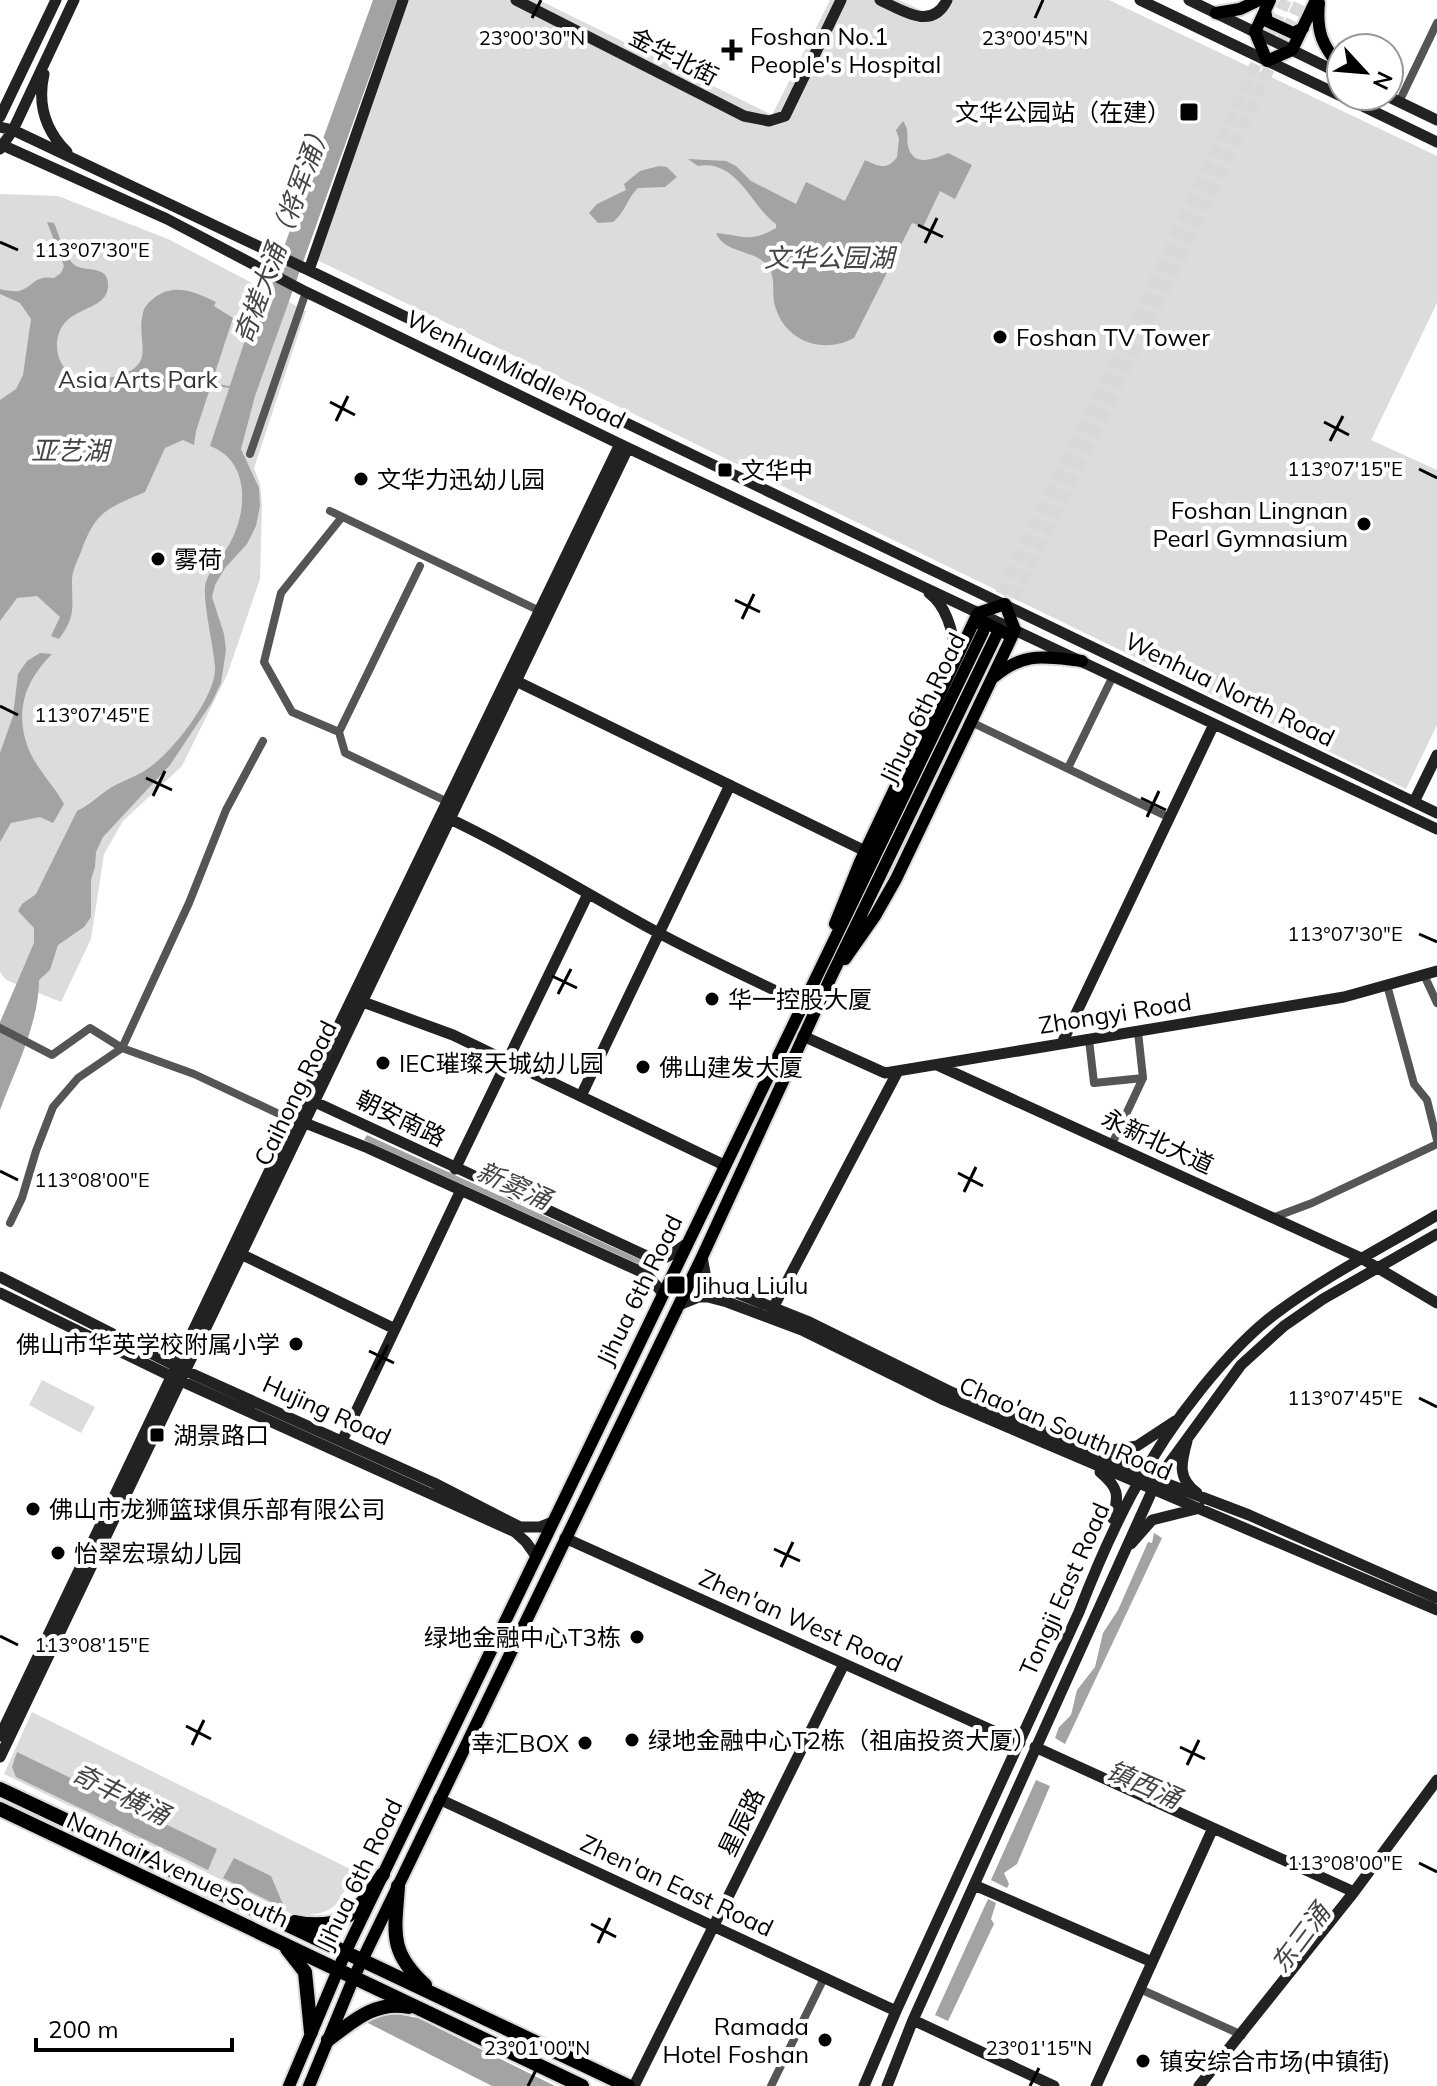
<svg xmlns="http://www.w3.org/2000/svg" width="1437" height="2086" viewBox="0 0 1437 2086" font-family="Mulish,'Noto Sans SC',sans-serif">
	<rect width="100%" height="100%" fill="#fff"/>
	<path fill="#dcdcdc" d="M407 0H539L772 115 830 0H899L938 18 944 12 950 0H1109L1437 156V303L1371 440 1437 470V725L1406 789 317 260Z
		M0 194 58 196 168 239 306 311 254 468 260 484 262 504 260 579 227 675 182 766 123 821 104 854 91 939 61 1002 6 980 0 972Z
		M42 1380 95 1407 81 1433 29 1405Z
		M32 1712 354 1871C336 1907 339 1913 296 1916L4 1774Z"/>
	<path fill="#a3a3a3" d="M373 0H397L255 396 241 449 259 488 260 506 256 526 247 544 225 568 215 585 212 597 224 634 226 650 221 683 212 702 170 765 103 837 96 852 95 867 91 880V917L84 927 58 945 50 970 39 980C39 1023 15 1070 0 1110V1022L34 943V928L18 911 22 904 36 894 77 811C90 805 99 795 112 787 124 780 138 776 150 767 173 751 217 695 215 667 214 647 201 596 206 582 211 567 224 555 231 541 248 509 249 460 210 446L249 328 258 319Z
		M903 121C910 131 906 135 908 146 913 168 935 159 948 153L972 165 955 199 940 191 923 227 912 223 854 338C822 355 785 341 775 306 771 291 777 278 767 265 753 249 725 254 716 233 742 235 749 244 776 228V224C750 205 737 159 698 166L688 159 726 161 736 166 751 181 796 204 806 182 845 201 865 160C878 166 887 171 897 157L899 139 896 130Z
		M659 166 667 167 677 177 665 187 638 188C627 198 625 213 613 222L598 223 589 213 597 204 626 190 624 184 640 171Z
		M47 222 54 223C59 234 65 260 76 266 88 272 109 265 108 286 107 315 58 303 57 346 57 359 63 369 74 376 85 382 97 380 109 378 161 367 135 344 143 313 144 307 148 303 153 299 173 282 195 292 216 302L214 306 233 318 196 431 194 445 183 440 165 448 145 492C107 509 96 510 81 552 77 561 72 571 72 581 72 608 76 616 59 639L51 636 60 617 37 596 17 598 0 621V400L16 389 23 375 31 319 20 303 0 294V289C6 290 16 293 22 290 35 284 36 275 54 278L61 273 64 266Z
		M40 653 52 654C26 680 15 709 27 745 34 766 53 784 64 804L53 823 40 817 11 823 0 842V753L13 716 18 674 27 661Z
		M367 1135 648 1263 647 1268 364 1140Z
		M1154 1533 1162 1538 1065 1744 1055 1738 1059 1727 1071 1715 1077 1690 1095 1667 1103 1633 1118 1610 1148 1542 1152 1543Z
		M17 1752 217 1849 208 1870 16 1777 12 1767Z
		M1036 1780 1050 1786 1017 1864 1004 1873 1009 1884 1007 1888 991 1880Z
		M234 1858 271 1876 285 1909 223 1878Z
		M988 1899 996 1903 991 1919 994 1924 948 2021 935 2015Z
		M386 2012 418 2018 555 2086H492L366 2022 375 2015Z"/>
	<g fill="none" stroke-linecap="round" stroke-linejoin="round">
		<path stroke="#a3a3a3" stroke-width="2" d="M211 384 229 387"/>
		<path stroke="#d9d9d9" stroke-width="12" stroke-dasharray="12 6" stroke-linecap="butt" d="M993 610 1146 300 1286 0
			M1006 615 1210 195 1301 0"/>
		<defs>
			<path id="primary" d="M1270 0 1255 32 1267 61 1292 50 1316 0
				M1319 3C1316 34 1323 45 1341 69
				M1265 10 1267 21 1293 33 1303 28
				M1216 13 1240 9 1259 0
				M973 624 982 621 1007 634
				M994 677C1025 651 1044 657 1082 661
				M835 924 860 862 978 613 1005 604 1015 630 896 879 875 916 845 959
				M289 2086 346 1951 983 632
				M309 2086 354 1977 702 1257 831 977 996 636"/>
			<path id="highway" d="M0 1789 628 2086
				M0 1809 582 2086
				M398 1886C395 1932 388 1951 425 1985
				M295 1922C344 1932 358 1911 383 1874
				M287 1949 305 1972 311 2032
				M328 2040C353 2021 376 2000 409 2007"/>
		</defs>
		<use href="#primary" stroke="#dbdbdb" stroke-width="16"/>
		<use href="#highway" stroke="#dbdbdb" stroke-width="18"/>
		<path stroke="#555" stroke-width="8" d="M1399 102 1437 23
			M250 454 306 292
			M330 511 542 612
			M342 517 281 593 264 662 292 712 339 732 345 753 448 802
			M971 722 1170 818
			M339 732 420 566
			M1068 768 1113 676
			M1424 975 1437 1003
			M1387 985 1414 1084 1427 1100 1437 1140
			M0 1028 52 1055 90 1028 122 1048 194 1074 294 1121
			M1089 1040 1094 1083 1143 1078
			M1112 1144 1143 1078 1138 1032
			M1272 1218 1312 1203 1437 1144
			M10 1223 22 1198 36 1151 53 1107 78 1078 122 1048 189 903 226 810 263 741
			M1140 1989 1242 2035
			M771 2086 824 1978"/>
		<path stroke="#222" stroke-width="11" d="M516 0 744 116 769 121 785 116 841 0
			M880 0C903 11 932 31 947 0
			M1140 0 1341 96
			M1189 0 1341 74
			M44 74C37 105 45 130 67 152
			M1342 96 1437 142
			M1387 96 1437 120
			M0 117 56 0
			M0 127 13 130 279 256
			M0 144 167 219 306 292 628 448 1437 829
			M0 149 13 130 74 0
			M302 267 1437 813
			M309 270 403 0
			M929 593C948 607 954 636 956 659
			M516 681 865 851
			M1414 802 1437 755
			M450 819C522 853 585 893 655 931 703 957 754 980 803 1004
			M363 1002 453 1035 724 1165
			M803 1036 885 1073 1344 997 1437 971
			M1062 1043 1214 724
			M937 1065 1361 1258 1437 1303
			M581 1096 730 785
			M310 1105 315 1102 651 1258C664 1263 674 1252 685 1245
			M300 1121 368 1148 646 1274 662 1292
			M455 1169 588 894
			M241 1254 395 1329
			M702 1257 706 1278 711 1283 807 1321 949 1391 1157 1480 1249 1515 1437 1598
			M0 1277 186 1371 434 1483 520 1527H540L553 1522
			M0 1293 181 1381 515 1532 526 1542 536 1556
			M679 1305 699 1297H708L727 1302 802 1330 944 1400 1437 1610
			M773 1308 898 1071
			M342 1441 461 1190
			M1187 1441C1181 1463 1177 1478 1197 1493
			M1094 1453 1137 1446 1175 1421
			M1100 1472C1119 1488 1119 1494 1113 1519
			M565 1538 1020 1743
			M1131 1544 1152 1520 1200 1508
			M0 1736 326 1052 620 444
			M1035 1747 1354 1892
			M0 1757 628 448
			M439 1799 896 2011
			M974 1885 1152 1962
			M913 2020 1054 2086
			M634 2086 844 1664
			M864 2086 896 2011 1079 1612C1111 1529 1146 1457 1202 1388 1224 1361 1247 1335 1275 1314 1326 1276 1383 1247 1437 1215
			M887 2086 913 2020 1157 1480 1241 1365 1284 1326 1323 1299 1437 1234
			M1096 2086 1213 1828
			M1199 2086 1354 1892 1437 1780"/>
		<use href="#primary" stroke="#000" stroke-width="12"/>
		<use href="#highway" stroke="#000" stroke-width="14"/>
		<path stroke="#222" stroke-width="11" d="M279 256 302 267"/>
	</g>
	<path fill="none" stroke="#000" stroke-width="3" d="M532 18 541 0M1035 18 1043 0M918 225 943 237M0 242 18 250M925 243 937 218M330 402 355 415M336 421 348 396M1324 422 1349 435M1330 441 1343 416M1419 469 1437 478M735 600 760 612M742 619 754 594M0 706 18 715M146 778 172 790M153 796 165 771M1141 798 1166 810M1147 817 1159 791M1419 934 1437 942M552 976 577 988M558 994 571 969M0 1171 18 1180M958 1173 983 1186M964 1192 976 1167M369 1351 394 1363M375 1370 388 1345M1419 1398 1437 1407M774 1549 800 1561M781 1567 793 1542M0 1636 18 1645M186 1726 211 1739M192 1745 204 1720M1180 1747 1205 1759M1187 1765 1199 1740M1419 1863 1437 1872M591 1924 616 1937M598 1943 610 1918M528 2086 537 2068M1030 2086 1039 2068"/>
	<g fill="#000" stroke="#fff" stroke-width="3">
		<path d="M728 38h8v8h8v8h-8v8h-8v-8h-8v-8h8z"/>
		<rect x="1179" y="102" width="20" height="20" rx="4"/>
		<circle cx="1000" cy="337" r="8"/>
		<rect x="717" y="462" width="16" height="16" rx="4"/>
		<circle cx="361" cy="479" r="8"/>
		<circle cx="1364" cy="524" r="8"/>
		<circle cx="158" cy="559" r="8"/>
		<circle cx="712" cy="999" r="8"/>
		<circle cx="383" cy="1063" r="8"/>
		<circle cx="643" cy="1067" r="8"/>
		<rect x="666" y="1275" width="20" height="20" rx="4"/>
		<circle cx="296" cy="1344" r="8"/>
		<rect x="149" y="1427" width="16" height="16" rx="4"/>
		<circle cx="33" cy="1509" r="8"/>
		<circle cx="58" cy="1553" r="8"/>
		<circle cx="637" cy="1637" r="8"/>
		<circle cx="632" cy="1740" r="8"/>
		<circle cx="585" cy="1743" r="8"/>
		<circle cx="825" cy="2040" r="8"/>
		<circle cx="1143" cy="2061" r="8"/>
	</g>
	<g text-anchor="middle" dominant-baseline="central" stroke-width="8" stroke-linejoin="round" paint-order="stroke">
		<g font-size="24" fill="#000" stroke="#fff" text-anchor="start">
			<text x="750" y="36">Foshan No.1<tspan x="750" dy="28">People's Hospital</tspan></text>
			<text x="1171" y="112" text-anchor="end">文华公园站（在建）</text>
			<text x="1016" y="337">Foshan TV Tower</text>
			<text x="741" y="470">文华中</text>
			<text x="377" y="479">文华力迅幼儿园</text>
			<text x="1348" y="510" text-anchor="end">Foshan Lingnan<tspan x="1348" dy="28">Pearl Gymnasium</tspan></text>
			<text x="174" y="559">雾荷</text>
			<text x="728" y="999">华一控股大厦</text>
			<text x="399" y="1063">IEC璀璨天城幼儿园</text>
			<text x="659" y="1067">佛山建发大厦</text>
			<text x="694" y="1285">Jihua Liulu</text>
			<text x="280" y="1344" text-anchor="end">佛山市华英学校附属小学</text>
			<text x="173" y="1435">湖景路口</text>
			<text x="49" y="1509">佛山市龙狮篮球俱乐部有限公司</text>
			<text x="74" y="1553">怡翠宏璟幼儿园</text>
			<text x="621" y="1637" text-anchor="end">绿地金融中心T3栋</text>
			<text x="648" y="1740">绿地金融中心T2栋（祖庙投资大厦）</text>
			<text x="569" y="1743" text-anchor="end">幸汇BOX</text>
			<text x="809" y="2026" text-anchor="end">Ramada<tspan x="809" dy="28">Hotel Foshan</tspan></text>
			<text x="1159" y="2061">镇安综合市场(中镇街)</text>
		</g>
		<g font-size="24" fill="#000" stroke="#fff">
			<text transform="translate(674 56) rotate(27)">金华北街</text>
			<text transform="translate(516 369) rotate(26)">Wenhua Middle Road</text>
			<text transform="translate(1230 689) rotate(26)">Wenhua North Road</text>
			<text transform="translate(922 708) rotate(-64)">Jihua 6th Road</text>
			<text transform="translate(1115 1013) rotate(-9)">Zhongyi Road</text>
			<text transform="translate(295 1093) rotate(-64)">Caihong Road</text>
			<text transform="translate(401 1118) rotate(26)">朝安南路</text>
			<text transform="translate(1158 1141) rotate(25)">永新北大道</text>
			<text transform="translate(639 1290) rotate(-64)">Jihua 6th Road</text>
			<text transform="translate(327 1410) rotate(24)">Hujing Road</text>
			<text transform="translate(1066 1428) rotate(23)">Chao'an South Road</text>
			<text transform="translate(1064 1589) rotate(-66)">Tongji East Road</text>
			<text transform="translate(801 1620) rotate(24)">Zhen'an West Road</text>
			<text transform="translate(741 1822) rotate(-64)">星辰路</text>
			<text transform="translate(178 1869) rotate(25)">Nanhai Avenue South</text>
			<text transform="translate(359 1874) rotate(-64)">Jihua 6th Road</text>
			<text transform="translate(677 1885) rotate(25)">Zhen'an East Road</text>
		</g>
		<g font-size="24" fill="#333" stroke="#fff">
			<text x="138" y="379">Asia Arts Park</text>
		</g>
		<g font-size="26" font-style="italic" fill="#444" stroke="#fff">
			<text transform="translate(282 232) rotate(-70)">奇槎大涌（将军涌）</text>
			<text x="829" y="257">文华公园湖</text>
			<text x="70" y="450">亚艺湖</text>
			<text transform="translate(514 1185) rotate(24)">新窦涌</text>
			<text transform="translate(1144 1784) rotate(24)">镇西涌</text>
			<text transform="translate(121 1794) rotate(26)">奇丰横涌</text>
			<text transform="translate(1300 1938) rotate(-53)">东三涌</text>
		</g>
	</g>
	<g font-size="20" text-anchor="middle" fill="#000" stroke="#fff" stroke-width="8" stroke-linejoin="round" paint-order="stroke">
		<text x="532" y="45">23°00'30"N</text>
		<text x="1035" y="45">23°00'45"N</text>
		<text x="92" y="257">113°07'30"E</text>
		<text x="1345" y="476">113°07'15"E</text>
		<text x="92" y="722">113°07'45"E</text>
		<text x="1345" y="941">113°07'30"E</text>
		<text x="92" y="1187">113°08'00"E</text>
		<text x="1345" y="1405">113°07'45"E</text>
		<text x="92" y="1652">113°08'15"E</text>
		<text x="1345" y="1870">113°08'00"E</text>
		<text x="537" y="2055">23°01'00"N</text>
		<text x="1039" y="2055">23°01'15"N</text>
	</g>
	<g transform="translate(1365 72) rotate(116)"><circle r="38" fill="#ffffff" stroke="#999999" stroke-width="2"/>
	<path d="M0-6L14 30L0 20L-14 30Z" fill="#000000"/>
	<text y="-12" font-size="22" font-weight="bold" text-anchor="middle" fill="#000000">N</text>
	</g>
	<path d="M36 2038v12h196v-12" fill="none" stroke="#000000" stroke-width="4"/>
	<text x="48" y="2038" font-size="24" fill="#000000" stroke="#ffffff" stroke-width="6" paint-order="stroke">200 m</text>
</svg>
